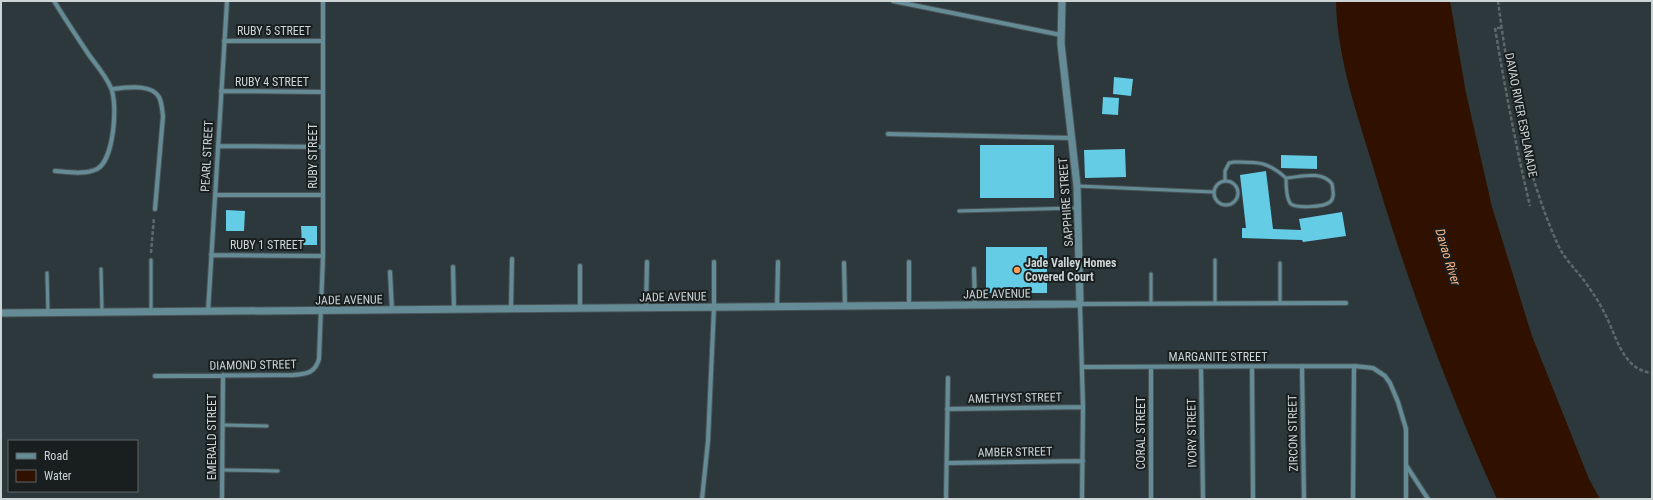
<svg xmlns="http://www.w3.org/2000/svg" width="1653" height="500" viewBox="0 0 1653 500" font-family="'Roboto Condensed',sans-serif">
	<rect width="100%" height="100%" fill="#2c383b"/>
	<path fill="#301100" d="M1336 1H1450L1466 93 1492 207 1532 336 1589 479 1600 499H1497C1447 389 1405 275 1371 160 1355 108 1337 55 1336 1Z"/>
	<path fill="#65cce5" d="M1114 77 1133 79 1131 96 1113 94Z
		M1103 97 1119 98 1118 115 1102 114Z
		M980 145H1054V198H980Z
		M1125 149 1126 177 1085 178 1084 150Z
		M1281 155 1317 156V169L1281 168Z
		M1266 171 1273 229 1301 230 1299 219 1342 212 1346 236 1303 242 1302 240 1242 238V228H1246L1240 175Z
		M226 210 245 211 244 231H226Z
		M301 226H317V245H302Z
		M986 247H1047V293H986Z"/>
	<g fill="none" stroke-linecap="round" stroke-linejoin="round">
		<defs>
			<path id="service" d="M1225 180V171L1229 163 1234 162C1258 162 1267 161 1286 178 1286 185 1286 197 1290 203 1294 209 1324 207 1330 202 1335 198 1333 190 1332 184 1322 170 1300 177 1286 178
				M1214 193a12 12 0 1 1 24 0a12 12 0 1 1-24 0Z
				M1077 186 1213 192
				M959 211 1077 208
				M151 260V310
				M1215 260V303
				M101 269 102 311
				M47 273 48 313
				M1280 303V263
				M1151 304V274
				M223 425 267 426
				M222 470 278 471"/>
			<path id="minor" d="M54 1C65 19 77 37 89 55 97 66 106 76 111 88 118 104 114 160 97 169 85 175 68 172 55 171
				M893 1 1061 35
				M224 41H323
				M112 89C125 88 151 83 159 97 162 103 162 110 163 116L155 209
				M221 91 323 92
				M888 134 1072 138
				M218 146 323 147
				M215 195H323
				M211 255 323 256
				M909 262V305
				M844 263 845 306
				M453 267 454 310
				M974 269 975 305
				M390 272 392 310
				M777 307 778 262
				M580 308V266
				M646 308 647 262
				M511 309 512 259
				M208 312 227 1
				M1302 366 1304 499
				M1083 367 1354 366 1373 368 1385 376 1390 383 1398 402 1406 429V499
				M1151 367V499
				M1201 367 1203 499
				M1252 367 1253 499
				M155 376 293 375C307 374 315 373 319 359L323 256V1
				M947 409 1083 407
				M947 463 1083 461
				M1406 465 1428 499
				M222 499 223 375
				M702 499 708 441 714 307V262
				M946 499 948 378
				M1082 499 1083 407 1080 304 1346 303
				M1353 499 1354 366"/>
			<path id="tertiary" d="M1 313 1080 304 1077 186 1061 44 1062 1"/>
		</defs>
		<use href="#service" stroke="#495457" stroke-width="5"/>
		<use href="#minor" stroke="#495457" stroke-width="6"/>
		<use href="#tertiary" stroke="#495457" stroke-width="9"/>
		<path stroke="#5e686b" stroke-width="2.5" stroke-dasharray="4 2" stroke-linecap="butt" d="M1498 1C1508 79 1525 172 1558 245 1566 262 1580 273 1590 289 1595 296 1600 304 1604 312 1616 334 1622 370 1652 373
			M1501 28H1495C1505 88 1516 147 1530 206
			M151 253 154 217"/>
		<use href="#service" stroke="#658c96" stroke-width="3"/>
		<use href="#minor" stroke="#658c96" stroke-width="4"/>
		<use href="#tertiary" stroke="#658c96" stroke-width="7"/>
	</g>
	<circle fill="#fe9c57" stroke="#191e1f" stroke-width="1.5" cx="1017" cy="270" r="4"/>
	<g text-anchor="middle" dominant-baseline="central" stroke-width="4" stroke-linejoin="round" paint-order="stroke">
		<g font-size="12" fill="#ccd4d5" stroke="#191e1f">
			<text x="274" y="31">RUBY 5 STREET</text>
			<text x="272" y="82">RUBY 4 STREET</text>
			<text transform="translate(1521 115) rotate(79)">DAVAO RIVER ESPLANADE</text>
			<text transform="translate(207 156) rotate(-87)">PEARL STREET</text>
			<text transform="translate(313 156) rotate(-90)">RUBY STREET</text>
			<text transform="translate(1066 202) rotate(-94)">SAPPHIRE STREET</text>
			<text x="267" y="245">RUBY 1 STREET</text>
			<text transform="translate(997 294) rotate(-1)">JADE AVENUE</text>
			<text transform="translate(673 297) rotate(-1)">JADE AVENUE</text>
			<text transform="translate(349 300) rotate(-1)">JADE AVENUE</text>
			<text x="1218" y="357">MARGANITE STREET</text>
			<text transform="translate(253 365) rotate(-1)">DIAMOND STREET</text>
			<text transform="translate(1015 398) rotate(-1)">AMETHYST STREET</text>
			<text transform="translate(1141 433) rotate(-90)">CORAL STREET</text>
			<text transform="translate(1192 433) rotate(-91)">IVORY STREET</text>
			<text transform="translate(1293 433) rotate(-91)">ZIRCON STREET</text>
			<text transform="translate(212 437) rotate(-90)">EMERALD STREET</text>
			<text transform="translate(1015 452) rotate(-1)">AMBER STREET</text>
		</g>
		<g font-size="12" font-weight="bold" fill="#ccd4d5" stroke="#191e1f" text-anchor="start">
			<text x="1025" y="263">Jade Valley Homes<tspan x="1025" dy="14">Covered Court</tspan></text>
		</g>
		<g font-size="13" font-style="italic" fill="#ffb686" stroke="#191e1f">
			<text transform="translate(1448 257) rotate(73)">Davao River</text>
		</g>
	</g>
	<rect width="1653" height="500" fill="none" stroke="#ccd4d5" stroke-width="4"/>
	<rect x="8" y="440" width="130" height="52" fill="#191e1f" stroke="#616768"/>
	<rect x="16" y="453" width="20" height="6" fill="#658c96" stroke="#616768"/>
	<text x="44" y="460" font-size="12" fill="#ccd4d5">Road</text>
	<rect x="16" y="470" width="20" height="12" fill="#301100" stroke="#616768"/>
	<text x="44" y="480" font-size="12" fill="#ccd4d5">Water</text>
</svg>
